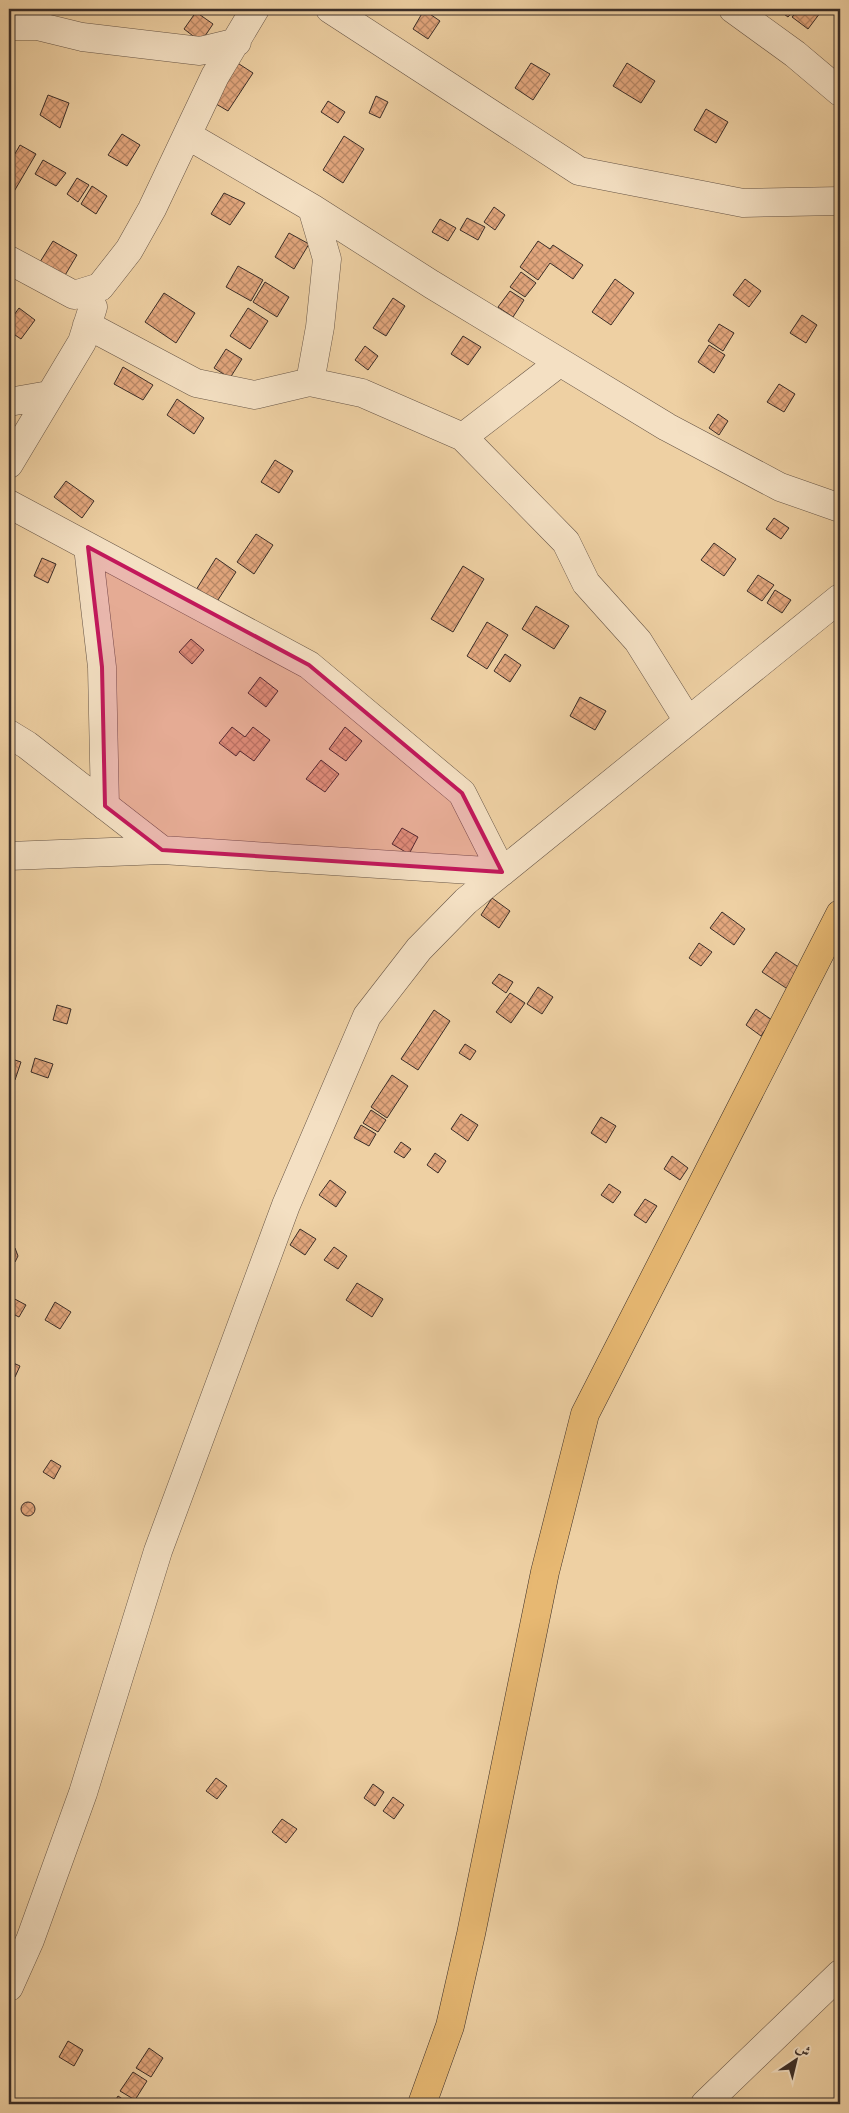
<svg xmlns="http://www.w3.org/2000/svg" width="849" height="2113" viewBox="0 0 849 2113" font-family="'IM FELL Great Primer',Amiri,serif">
	<defs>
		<pattern id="building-cross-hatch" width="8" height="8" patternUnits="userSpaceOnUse" patternTransform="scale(1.25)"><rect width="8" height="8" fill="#e2a67d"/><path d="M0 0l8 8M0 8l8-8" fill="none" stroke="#b88866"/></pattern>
	</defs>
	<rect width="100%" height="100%" fill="#eed0a3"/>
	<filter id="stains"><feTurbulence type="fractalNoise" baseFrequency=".004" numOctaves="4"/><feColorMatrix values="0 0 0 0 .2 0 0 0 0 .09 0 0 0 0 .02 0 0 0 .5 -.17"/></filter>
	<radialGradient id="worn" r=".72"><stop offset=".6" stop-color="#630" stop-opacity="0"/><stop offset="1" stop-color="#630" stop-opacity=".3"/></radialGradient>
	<path fill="url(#building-cross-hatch)" stroke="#3b2e28" d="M777 9H795L788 17Z
		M799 9H815L820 13 808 29 792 17Z
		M424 10 440 21 428 39 413 29Z
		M196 12 213 24 201 42 184 29Z
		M236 62 253 73 228 111 211 101Z
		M531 63 550 74 533 100 515 88Z
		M627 63 655 81 641 103 613 86Z
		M48 95 69 103 60 128 40 115Z
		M376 96 388 102 380 118 369 113Z
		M328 101 345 112 338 123 321 112Z
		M706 109 728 122 716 143 694 130Z
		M122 134 140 145 127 166 108 155Z
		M344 136 364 149 343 183 323 170Z
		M20 145 36 154 9 200V164Z
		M43 160 66 173 56 186 35 174Z
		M77 178 89 185 78 202 67 194Z
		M92 186 107 196 96 214 81 204Z
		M224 193 245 203 230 225 211 214Z
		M494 207 505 215 495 230 484 222Z
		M467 218 485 227 478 240 460 230Z
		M440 219 456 228 448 241 432 232Z
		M289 233 309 244 294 269 275 257Z
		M53 241 77 255 64 277 40 262Z
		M538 241 550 249 553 245 583 265 573 279 550 263 538 280 520 267Z
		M238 266 263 280 251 301 226 287Z
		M521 272 536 283 525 297 510 287Z
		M615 279 634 293 611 325 592 312Z
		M745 279 761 291 749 307 733 295Z
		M265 282 289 297 277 317 253 302Z
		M510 291 524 300 513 317 498 307Z
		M164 293 195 313 176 343 145 322Z
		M393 298 405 306 386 336 373 328Z
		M19 308 35 320 21 339 9 331V322Z
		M248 308 268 321 250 349 230 336Z
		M802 315 817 325 806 343 790 333Z
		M719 324 734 333 723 351 708 341Z
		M463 336 481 347 468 365 451 354Z
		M709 345 725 355 714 373 698 362Z
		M365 346 378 356 368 370 355 360Z
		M226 349 242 359 230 378 214 368Z
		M123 367 153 385 143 400 114 384Z
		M779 384 795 394 784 412 767 402Z
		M177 399 204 418 194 434 167 415Z
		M718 414 728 421 719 435 709 428Z
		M275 460 293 471 279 493 261 482Z
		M66 481 94 501 82 518 54 497Z
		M774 518 789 528 781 539 766 529Z
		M256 534 273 545 254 574 237 562Z
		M714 543 736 559 724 576 701 560Z
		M42 558 56 564 48 583 34 576Z
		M216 558 236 572 216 603 196 590Z
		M463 566 484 579 453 632 431 619Z
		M758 575 774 585 762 601 747 591Z
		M775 590 791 600 782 613 767 603Z
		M536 606 569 626 554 649 522 629Z
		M487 622 508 635 487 669 467 656Z
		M191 639 204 650 192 664 179 652Z
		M505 654 521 665 510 682 494 671Z
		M260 677 278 691 266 707 248 693Z
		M580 697 606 711 595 730 570 716Z
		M232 727 245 737 253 727 270 740 254 761 240 751 236 756 219 743Z
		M345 727 362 741 346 761 329 749Z
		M321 760 339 774 325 792 306 779Z
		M402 828 418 837 409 854 392 844Z
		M492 898 510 911 499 928 481 915Z
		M722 912 745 929 734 945 710 928Z
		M699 943 712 952 701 966 689 958Z
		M776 952 803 970 789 990 762 972Z
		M499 974 513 982 506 993 492 983Z
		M538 987 553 997 542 1014 527 1004Z
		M510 993 525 1003 511 1023 496 1012Z
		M57 1005 71 1009 67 1024 53 1020Z
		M756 1009 772 1020 761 1036 746 1025Z
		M434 1010 450 1021 418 1070 401 1059Z
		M465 1044 476 1051 470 1060 459 1053Z
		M9 1058 21 1062 15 1080 9 1078Z
		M35 1058 53 1064 48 1078 31 1072Z
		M392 1075 408 1086 387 1118 371 1107Z
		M371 1110 386 1120 378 1132 363 1123Z
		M461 1114 478 1125 468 1141 451 1129Z
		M601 1117 616 1126 606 1143 591 1133Z
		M361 1125 376 1134 369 1146 354 1138Z
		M401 1142 411 1149 404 1158 394 1152Z
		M435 1153 446 1161 438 1173 427 1165Z
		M672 1156 688 1168 680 1180 664 1169Z
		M330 1180 346 1192 336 1207 319 1195Z
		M609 1184 621 1192 613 1203 601 1195Z
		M645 1199 657 1206 646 1223 634 1215Z
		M300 1229 316 1239 305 1255 290 1245Z
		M9 1245 15 1248 18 1256 15 1262 9 1266Z
		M334 1247 347 1256 338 1269 324 1260Z
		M357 1283 383 1299 372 1317 346 1300Z
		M11 1297 26 1305 19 1317 9 1312Z
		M55 1302 71 1312 60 1329 45 1320Z
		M9 1361 20 1366 15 1377 9 1375Z
		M51 1460 61 1466 54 1479 43 1472Z
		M21 1509a7 7 0 1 1 14 0a7 7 0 1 1-14 0Z
		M216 1778 227 1786 217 1799 206 1791Z
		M373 1784 384 1792 375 1806 364 1798Z
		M393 1797 404 1805 394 1819 383 1811Z
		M282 1819 297 1829 286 1843 272 1832Z
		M68 2041 83 2050 74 2066 59 2057Z
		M149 2048 163 2058 151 2077 136 2068Z
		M133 2072 147 2081 135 2100 120 2091Z
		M118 2096 130 2104H113Z"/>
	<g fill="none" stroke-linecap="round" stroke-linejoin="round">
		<defs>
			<path id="minor" d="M330 9 579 171 743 203 840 201
				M733 9 795 54 840 92
				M9 26H37L82 37 200 51 237 42
				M187 135 312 208 327 259 320 327 310 382 362 393 463 437 566 542 586 583 638 641 688 721
				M312 208 431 284 667 427 780 487 840 508
				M9 260 74 295 100 287 129 250 152 209 215 76 255 9
				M87 325 196 383 255 395 310 382
				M9 402 49 395
				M463 437 559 363
				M9 464 82 342 93 307
				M9 504 309 665 462 793 502 872
				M88 547 102 667 105 806
				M9 734 27 745 162 850 502 872
				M9 856 162 850
				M9 1987 30 1940 83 1793 158 1551 286 1205 367 1016 419 949 466 901 840 598
				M705 2104 840 1974"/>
			<path id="major" d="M422 2104 450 2026 471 1934 545 1572 585 1414 840 914"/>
		</defs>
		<use href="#minor" stroke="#685647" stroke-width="29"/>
		<use href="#major" stroke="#3b2e28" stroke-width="29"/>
		<use href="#minor" stroke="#f4e0c3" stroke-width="28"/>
		<use href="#major" stroke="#e7b872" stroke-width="28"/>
	</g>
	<path fill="#c2185b" fill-opacity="0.2" stroke="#c2185b" stroke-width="4" stroke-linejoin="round" d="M88 547 309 665 462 793 502 872 162 850 105 806 102 667Z"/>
	<rect width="849" height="2113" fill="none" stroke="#eed0a3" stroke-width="30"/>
	<rect x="10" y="10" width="829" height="2093" fill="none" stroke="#3b2e28" stroke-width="2.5"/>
	<rect x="15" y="15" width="819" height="2083" fill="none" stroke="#3b2e28"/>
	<g transform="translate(796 2060) rotate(35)" stroke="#f4e0c3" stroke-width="4" paint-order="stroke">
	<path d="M0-4L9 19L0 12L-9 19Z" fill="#3b2e28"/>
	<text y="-8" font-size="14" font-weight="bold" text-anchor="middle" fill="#3b2e28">ش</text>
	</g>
	<rect width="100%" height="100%" filter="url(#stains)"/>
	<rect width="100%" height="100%" fill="url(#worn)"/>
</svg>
